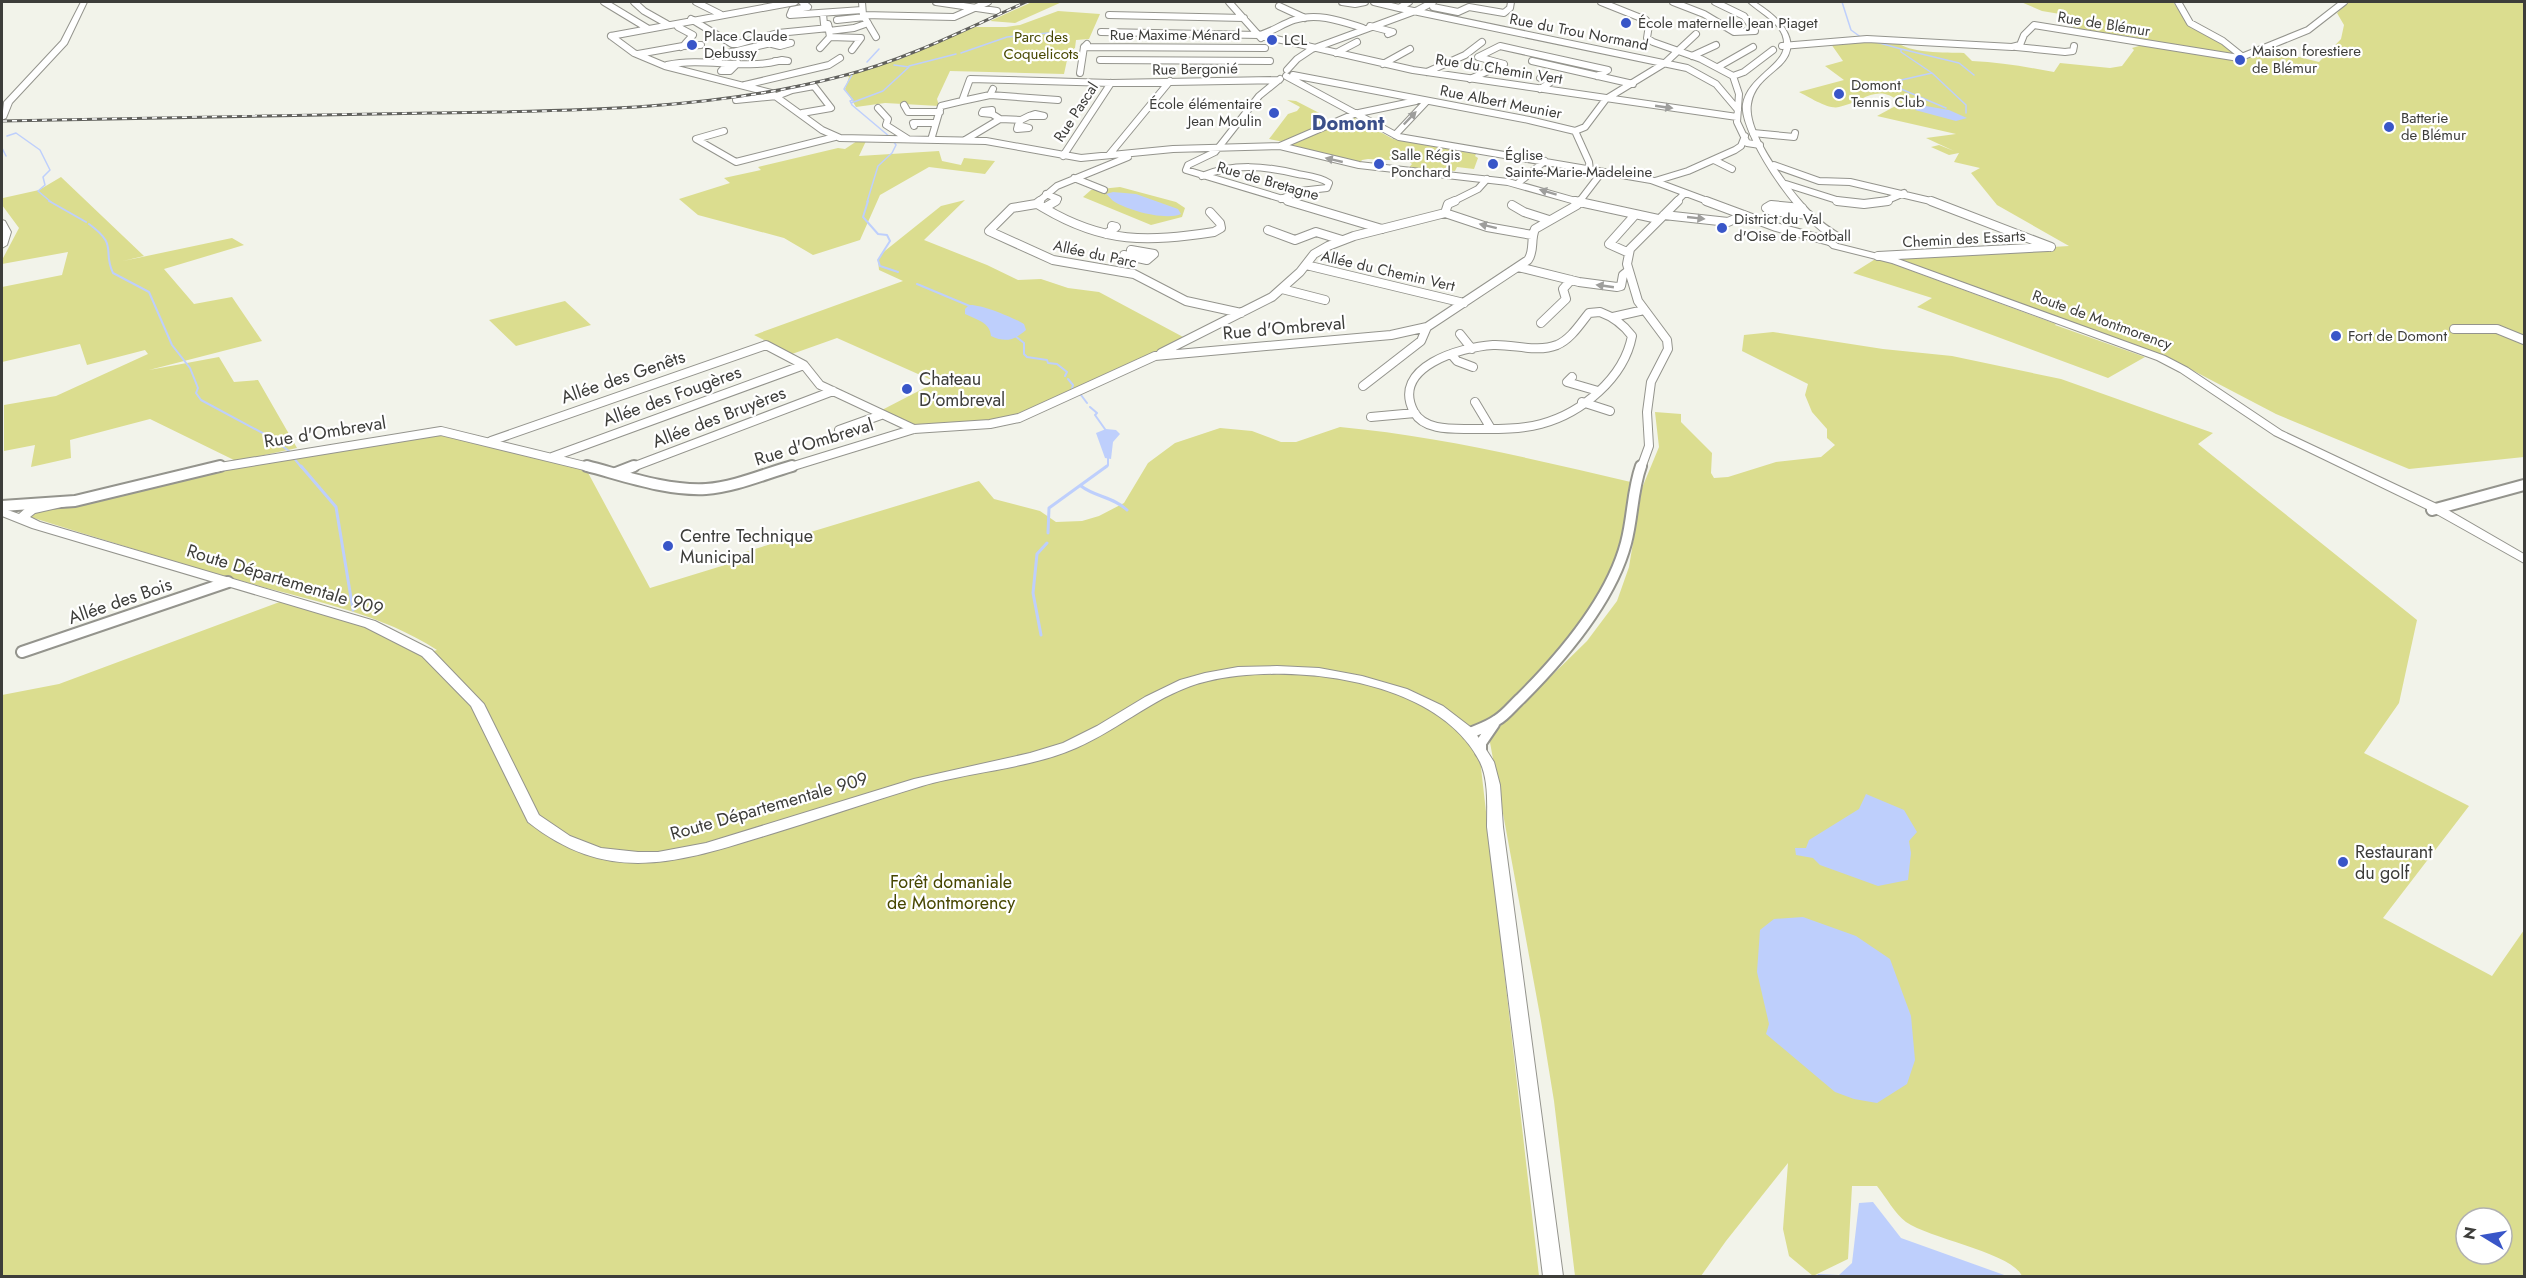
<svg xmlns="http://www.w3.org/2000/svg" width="2526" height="1278" viewBox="0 0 2526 1278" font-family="Jost,sans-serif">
	<rect width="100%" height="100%" fill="#f2f3ea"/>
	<path fill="#dbdd8f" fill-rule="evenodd" d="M1032 2H1062L1015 23 990 21Z
		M2021 2H2173L2191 28 2218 40 2239 56 2247 59 2271 50 2319 62 2341 39 2344 25 2337 13 2349 2H2524V457L2409 469 2276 414 2169 358 1893 257 2069 246 1997 205 1971 173 1980 168 1954 162 1959 153 1949 155 1931 147 1939 145 1954 151 1926 138 1956 134 1877 116 1901 103C1877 82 1864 102 1839 107 1829 110 1809 97 1799 92L1844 80 1825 66 1843 61 1831 44 1858 40 1896 41C1908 54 1946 52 1964 53L1972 61C2000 62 2026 67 2054 72L2060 63 2110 68 2122 66 2134 50 2132 48 2146 44 2070 30 2076 24 2062 20 2060 14 2042 11Z
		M1058 11 1100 14 1089 39 1076 40 1075 48 1069 51 1064 74 950 71 937 99 939 106 885 103 856 107 845 89 849 77 847 76 903 58 975 27H1006L1020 25Z
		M1287 100 1296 101 1325 116 1316 118 1325 124 1284 142 1269 139 1288 114 1297 111 1300 107Z
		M1353 117 1393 139 1476 154 1475 156 1478 158 1474 169 1457 167 1455 171 1414 168 1413 170 1408 169 1412 164 1409 161 1368 159 1362 160 1359 164 1288 146V144Z
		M857 141H866L859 156 939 151 942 161 961 165 964 158 995 161 985 174 929 167 880 195 860 240 813 255 784 238 698 215 679 199 730 183 724 178 761 170 758 167 838 148 845 149Z
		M61 177 144 256 123 261 232 238 244 245 164 269 194 304 232 297 262 341 149 370 219 357 234 382 258 380 297 448 236 461 150 419 70 440 71 458 31 467 35 445 4 451V405L56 396 148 354 145 350 87 365 80 344 2 362V287L62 275 68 252 2 264V260L19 228 2 205 3 198 39 190Z
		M1120 187 1176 202 1185 208 1182 217 1151 225 1083 197 1091 190Z
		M965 200 924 240 987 265 1018 280 1041 279 1068 288 1099 292 1185 338 1020 415C992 422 938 430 910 424 900 422 889 415 880 411L936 382 837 338 792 354 754 335 903 281 879 270 878 260 881 254 941 206Z
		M1877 258 2056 324 2055 325 2145 357 2108 378 1917 307 1932 298 1853 273Z
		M565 301 591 325 516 346 489 320Z
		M1773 332 1883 349 1952 356 2061 379 2213 433 2198 444 2417 620 2399 703 2364 753 2469 806 2383 918 2492 976 2524 930V1276H2022C2012 1253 1931 1239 1906 1222 1895 1214 1886 1197 1877 1186H1852L1848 1259 1813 1276 1789 1256 1783 1229 1788 1163 1726 1241 1701 1276H1575L1554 1101 1541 1021 1489 737 1587 641 1617 601 1629 567 1642 488 1659 447 1655 412 1681 414V422L1712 453 1711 473 1714 478 1728 477 1776 462 1821 457 1835 445 1827 438V429L1812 412 1805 395 1808 384 1742 351 1744 335ZM2466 1218H2502V1254H2466Z
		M1340 427C1439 436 1537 460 1635 483L1619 565 1573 639 1498 720 1476 724 1539 1276H2V695L59 684 293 597 370 624 427 653 437 650C381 613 312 601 249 583 175 562 101 539 27 516L30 514 205 472 427 435H447L586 469 650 588 738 561 735 555 979 481 994 499 1040 511 1056 522 1082 521 1099 516 1124 503 1148 463 1175 443 1220 428 1252 431 1281 442H1296Z"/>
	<path fill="#becffc" d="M1920 105 1949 110 1967 118 1956 121 1915 110Z
		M1113 192 1136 194 1178 209 1181 214C1166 221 1125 210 1112 200 1110 198 1108 195 1106 194Z
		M969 305C981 304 1012 317 1024 324L1026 330C1014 340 1006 343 991 336 990 322 977 320 965 314V309Z
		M1106 429 1116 430 1120 434 1113 442 1111 459 1105 458 1096 433Z
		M1866 794 1904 810 1917 832 1909 841 1911 853 1908 880 1878 886 1820 865 1813 858 1796 855 1795 848H1806L1809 840 1859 809Z
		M1803 917 1856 936 1890 959 1911 1016 1915 1060 1907 1084 1877 1103 1854 1099 1835 1092 1766 1034 1769 1024 1757 972 1760 930 1774 919Z
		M1873 1202 1901 1238 2007 1276H1817L1818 1274 1839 1275 1852 1263 1859 1203Z"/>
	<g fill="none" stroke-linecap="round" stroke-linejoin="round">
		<path stroke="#becffc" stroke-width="1.5" d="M1842 2 1851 30 1862 38
			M1037 34 1049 33
			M1876 42 1901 49V52L1932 73 1888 83
			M1901 49 1959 63 1974 75
			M961 53 1007 37 1033 34
			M867 62 879 49
			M909 66 956 54
			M1932 73 1966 105V113
			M852 75 844 89 853 100 850 101 852 105 890 137
			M1901 89 1946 108
			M851 103 883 91 909 67 894 65
			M7 136 16 133 40 150 50 170 43 177 45 185 38 191 51 202
			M2 148 6 156
			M867 202 878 166 892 153 896 145 894 142"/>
		<path stroke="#becffc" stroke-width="2" d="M49 201 86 222
			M868 201 863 217 878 234 887 235 890 241 878 260 880 266 898 272
			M89 224C119 246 102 250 113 273L149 292 172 345 190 368 198 388 196 393 201 400 268 436 289 451
			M917 284 972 307
			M1015 336 1024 343V354L1027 357 1047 360 1048 363 1057 364 1067 372 1065 376
			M1068 379 1073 385 1072 388
			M1081 395 1087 403
			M1090 407 1097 413 1095 415 1107 432
			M293 457 302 468
			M1105 468 1108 465V456"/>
		<path stroke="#becffc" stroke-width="3" d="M301 466 336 507 353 610
			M1081 486C1095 497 1114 497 1127 510
			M1048 533 1049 508 1107 466
			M1041 635 1033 593 1037 554 1047 543"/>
		<defs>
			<path id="minor-far2" d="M604 2 647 28
				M634 2 644 11 667 24
				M696 2 720 14
				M802 2 808 7 792 10 790 15 862 10
				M862 2 863 15 876 37
				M936 2 997 11
				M1229 2 1261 38
				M1342 2 1355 4 1365 2
				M1374 2 1399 8
				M1409 2 1399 8 1687 68 1716 84 1738 110
				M1601 2 1646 20 1649 25 1647 38 1653 42 1701 59 1733 76 1739 94 1737 122 1747 143 1760 145
				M1673 2 1704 14 1734 32 1755 31 1744 16 1715 2
				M2178 2 2190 23 2223 41 2243 57
				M1279 6 1305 18
				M1433 7 1458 12 1469 7 1504 13 1510 8 1511 2
				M863 15 954 17 988 2
				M1109 15 1244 18
				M691 19 732 44H737L778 33 829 28 828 24H824L823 14
				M837 20 865 17
				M1370 26 1393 32 1388 34
				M678 27 693 35 685 44
				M1101 32 1259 35 1413 70 1737 117
				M1259 35C1272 32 1282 24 1294 20 1317 12 1341 21 1363 28
				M611 36 634 53 665 66 771 93 822 130 840 138 986 141 1081 158 1173 149 1280 146 1359 165 1508 182 1579 202
				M611 36 795 2
				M830 37 861 38 852 50
				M685 44 701 45 683 46Z
				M1087 44 1084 47 1265 48
				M1782 46 1867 39 2012 47 2020 45 2024 35 2034 25 2239 58 2308 30 2344 2
				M681 47 683 46
				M2016 47 2065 52 2073 51 2074 46
				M820 48 830 37 829 31 854 28 868 23
				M1336 53 1357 42
				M638 54 683 46
				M1692 56 1716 45
				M782 60 788 61H778Z
				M1100 60 1270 61
				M775 61H778
				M1532 61 1633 84
				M716 62 724 54 775 42 791 43 780 46 772 44
				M1383 64 1410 49
				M667 65C704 57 742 70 778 61
				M1718 67 1753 47
				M724 68H733L730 71H721Z
				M733 68 738 63
				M1287 70 1297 59 1312 49 1418 10 1433 2
				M1427 72 1465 55 1482 42
				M1080 73 1084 47
				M1293 75 1529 120 1575 131
				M1286 76 1399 137 1651 180 1710 202
				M1733 76 1744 72 1773 50
				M1540 78 1551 82 1540 89
				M1280 79 1259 96 1215 152 1188 165 1186 170 1293 202
				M1470 79 1504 64 1478 57 1500 46 1608 70 1597 76
				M745 85 829 65 840 58
				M990 95 1058 100
				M736 100 777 96 792 90 814 86 831 108 802 113
				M962 101 990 95 993 89
				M904 105 908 112H940
				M878 108 888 119 886 125 908 139
				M992 110V114L982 113 983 111Z
				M1035 114 1044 116H1029Z
				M1000 119 1021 120 1018 125
				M1021 120 1029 116
				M1018 125 1029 128 1017 129Z
				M914 126 913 123H936
				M724 131 696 139 736 162 835 137
				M1575 131 1585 127 1606 99 1665 63 1696 34
				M1575 131 1589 162 1590 170
				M1753 133 1794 137 1795 133
				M1395 135 1427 101
				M931 140 941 106 962 101 970 79 1111 83 1279 80
				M965 140 1000 119 992 114
				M1280 146 1354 114 1416 101
				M1109 155 1170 81
				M1063 156 1111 83
				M1714 160 1732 169
				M1774 165 1819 181 1850 182 1935 202
				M1202 176C1234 163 1265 166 1298 174 1309 176 1320 177 1329 183L1327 188 1300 191 1281 199
				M1074 178 1104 190
				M1655 181 1688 171 1735 150 1741 146 1745 136
				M1517 184 1545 161
				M1786 184 1843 202
				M1046 194 1058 199 1053 202
				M1038 202 1057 186 1128 157
				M1452 202 1478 189 1487 179
				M1579 202 1602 172
				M1676 202 1685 193
				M1883 202 1904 193"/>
			<path id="minor-far1" d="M1040 201 1036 204 1012 208 989 231 1053 260 1134 274 1186 301 1241 313
				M1288 201 1382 229
				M1575 201 1658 219
				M1706 201 1776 227 1829 241
				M1837 201 1864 204 1888 201
				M1931 201 2051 247
				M1039 205 1044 208 1056 201
				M1512 205 1524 212 1549 220
				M1044 208C1105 244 1147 242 1214 232L1221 228 1220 223 1210 212
				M1802 208 1771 205 1766 208 1771 211 1809 215
				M1445 213 1487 227 1532 235
				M1445 213 1448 204 1455 201
				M1664 215 1728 222 1744 215
				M1268 230 1295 240 1316 232 1342 240
				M1106 234 1116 227 1112 226
				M1629 253 1609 244 1634 216
				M1124 255 1147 260 1154 254 1131 250
				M1878 256 2048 247
				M1306 265 1464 303
				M1518 267 1579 282 1617 287 1621 286 1623 275 1628 271
				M1282 289 1325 300
				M1600 312C1614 317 1623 324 1632 336 1624 378 1582 413 1541 424 1518 430 1492 429 1468 429 1450 429 1424 430 1414 412 1390 367 1461 347 1493 345 1514 344 1537 353 1557 345 1571 339 1580 324 1589 313Z
				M1613 317 1644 310
				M1541 323 1566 299 1563 289 1571 280
				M2454 329H2497L2524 340
				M1460 334 1472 349
				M1161 353 1272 297 1300 272 1314 254 1328 246 1354 236 1445 213
				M1451 354 1457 361 1473 367
				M1572 377 1567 382 1598 391
				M1363 386 1421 341 1427 327
				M1475 402 1490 427
				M1582 402 1610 411
				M1371 417 1415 413
				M839 430 881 415
				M491 441 766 345 804 365 820 385 914 429
				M552 457 804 365
				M214 468 441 431 593 468
				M630 468 833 391
				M787 468 914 429 990 424 1019 418 1155 356 1391 335 1427 327 1528 260C1535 250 1530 240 1535 229L1577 205 1580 201
				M1641 468 1649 446 1647 412 1651 382 1668 349 1667 340 1638 301 1627 264 1630 249 1678 201"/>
			<path id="minor" d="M587 466C625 476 666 491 706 489 735 487 764 474 792 466
				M616 473 634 466
				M2 506 75 501 220 466
				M2432 510 2524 485
				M22 652 228 582
				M1468 734C1477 730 1489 726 1497 720 1506 715 1513 705 1521 698 1562 657 1611 600 1626 543 1633 517 1632 491 1641 466
				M1481 752V743L1494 724"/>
			<path id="major" d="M81 2H87L67 44 12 103 6 118 2 120 4 102 61 41Z
				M1748 2H1755C1776 15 1806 40 1781 65 1768 77 1754 85 1751 104 1746 133 1792 193 1812 213 1822 223 1833 230 1845 237V241C1813 245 1738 135 1743 104 1748 77 1783 66 1784 46 1786 25 1761 14 1748 2Z
				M2 220 5 221 11 232 7 245 2 248Z
				M1829 238 1838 244 1898 259 2165 356 2188 368 2282 431 2441 506 2524 554V563L2433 512 2274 435 2180 372 2157 360 1892 263 1832 248 1824 241Z
				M62 499 66 500 68 503 66 506 35 513 30 517 40 522 375 621 432 650 484 704 539 815 570 836 601 848 638 852H658L706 843 914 779 1030 753 1063 743 1097 726 1145 697 1180 680 1205 673 1238 667 1277 666 1319 668 1362 676 1407 689 1443 706 1473 729 1494 762 1500 785 1503 827 1563 1276H1543L1487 827C1487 806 1489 781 1480 762 1438 678 1289 662 1208 681 1159 692 1121 729 1076 748 1028 769 973 771 922 786 868 802 815 821 761 837 674 864 606 884 528 822L471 706 422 656 365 627 32 528 2 516V508L19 514 27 507Z"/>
		</defs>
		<use href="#minor-far2" stroke="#94948d" stroke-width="8"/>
		<use href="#minor-far1" stroke="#94948d" stroke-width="10"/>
		<use href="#minor" stroke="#94948d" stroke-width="14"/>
		<use href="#major" stroke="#94948d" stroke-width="2"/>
		<use href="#minor-far2" stroke="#fff" stroke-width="6"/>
		<use href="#minor-far1" stroke="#fff" stroke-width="8"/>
		<use href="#minor" stroke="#fff" stroke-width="10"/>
		<use href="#major" fill="#fff" fill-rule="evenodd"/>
		<defs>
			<path id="rail" d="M2 121C145 118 288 115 431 113 569 111 708 111 842 76 906 60 966 29 1026 2"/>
		</defs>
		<use href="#rail" stroke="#61615d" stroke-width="3"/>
		<use href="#rail" stroke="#fff" stroke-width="1.5" stroke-dasharray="5" stroke-linecap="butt"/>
	</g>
	<defs><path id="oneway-solid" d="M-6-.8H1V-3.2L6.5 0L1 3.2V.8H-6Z" transform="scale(1.5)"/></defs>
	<g fill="#9e9e9c">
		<use href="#oneway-solid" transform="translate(1664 107) rotate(8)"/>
		<use href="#oneway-solid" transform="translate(1410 118) rotate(-46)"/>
		<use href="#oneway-solid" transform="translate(1334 160) rotate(-167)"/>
		<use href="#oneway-solid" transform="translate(1548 192) rotate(-163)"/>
		<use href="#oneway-solid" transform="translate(1696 218) rotate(6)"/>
		<use href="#oneway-solid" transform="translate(1488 226) rotate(-166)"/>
		<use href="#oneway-solid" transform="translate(1605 286) rotate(-172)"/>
	</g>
	<g fill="#3956c8" stroke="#fff" stroke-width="2">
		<circle cx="1626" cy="23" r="6"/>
		<circle cx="1272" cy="40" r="6"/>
		<circle cx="692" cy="45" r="6"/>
		<circle cx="2240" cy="60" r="6"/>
		<circle cx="1839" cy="94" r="6"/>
		<circle cx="1274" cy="113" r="6"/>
		<circle cx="2389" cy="127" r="6"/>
		<circle cx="1379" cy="164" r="6"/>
		<circle cx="1493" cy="164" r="6"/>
		<circle cx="1722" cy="228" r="6"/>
		<circle cx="2336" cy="336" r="6"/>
		<circle cx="907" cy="389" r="6"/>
		<circle cx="668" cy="546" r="6"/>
		<circle cx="2343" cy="862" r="6"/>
	</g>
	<g text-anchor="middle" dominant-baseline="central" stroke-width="4.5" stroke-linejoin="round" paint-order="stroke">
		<g font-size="15" fill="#3d3d3a" stroke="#fff" text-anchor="start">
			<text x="1638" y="23">École maternelle Jean Piaget</text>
			<text x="704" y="36">Place Claude<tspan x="704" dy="17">Debussy</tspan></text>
			<text x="1284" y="40">LCL</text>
			<text x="2252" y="51">Maison forestiere<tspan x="2252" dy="17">de Blémur</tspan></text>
			<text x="1851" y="85">Domont<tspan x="1851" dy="17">Tennis Club</tspan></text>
			<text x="1262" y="104" text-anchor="end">École élémentaire<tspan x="1262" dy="17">Jean Moulin</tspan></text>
			<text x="2401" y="118">Batterie<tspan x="2401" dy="17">de Blémur</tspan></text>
			<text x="1391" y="155">Salle Régis<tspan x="1391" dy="17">Ponchard</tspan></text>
			<text x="1505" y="155">Église<tspan x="1505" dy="17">Sainte-Marie-Madeleine</tspan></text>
			<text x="1734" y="219">District du Val<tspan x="1734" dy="17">d'Oise de Football</tspan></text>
			<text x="2348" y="336">Fort de Domont</text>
		</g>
		<g font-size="15" fill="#3d3d3a" stroke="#fff">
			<text transform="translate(2104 24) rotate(9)">Rue de Blémur</text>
			<text transform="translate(1579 32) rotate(11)">Rue du Trou Normand</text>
			<text x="1175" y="35">Rue Maxime Ménard</text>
			<text transform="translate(1195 69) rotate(-1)">Rue Bergonié</text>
			<text transform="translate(1499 69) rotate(9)">Rue du Chemin Vert</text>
			<text transform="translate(1501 102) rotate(11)">Rue Albert Meunier</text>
			<text transform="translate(1076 112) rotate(-57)">Rue Pascal</text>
			<text transform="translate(1268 181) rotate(16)">Rue de Bretagne</text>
			<text transform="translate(1964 239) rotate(-3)">Chemin des Essarts</text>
			<text transform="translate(1095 254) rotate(12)">Allée du Parc</text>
			<text transform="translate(1388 271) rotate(13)">Allée du Chemin Vert</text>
			<text transform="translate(2102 320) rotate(20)">Route de Montmorency</text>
		</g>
		<g font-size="15" fill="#474701" stroke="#fff">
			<text x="1041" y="37">Parc des<tspan x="1041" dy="17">Coquelicots</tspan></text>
		</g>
		<g font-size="18" fill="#3d3d3a" stroke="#fff">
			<text transform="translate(1284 328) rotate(-5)">Rue d'Ombreval</text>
			<text transform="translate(623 377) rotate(-19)">Allée des Genêts</text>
			<text transform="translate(672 396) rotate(-20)">Allée des Fougères</text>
			<text transform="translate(719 417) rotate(-21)">Allée des Bruyères</text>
			<text transform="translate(325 432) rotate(-9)">Rue d'Ombreval</text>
			<text transform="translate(814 442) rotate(-17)">Rue d'Ombreval</text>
			<text transform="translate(285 580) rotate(17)">Route Départementale 909</text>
			<text transform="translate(120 601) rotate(-19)">Allée des Bois</text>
			<text transform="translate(769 806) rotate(-16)">Route Départementale 909</text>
		</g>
		<g font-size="18" fill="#3d3d3a" stroke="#fff" text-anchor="start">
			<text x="919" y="379">Chateau<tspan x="919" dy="21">D'ombreval</tspan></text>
			<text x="680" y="536">Centre Technique<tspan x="680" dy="21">Municipal</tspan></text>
			<text x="2355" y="852">Restaurant<tspan x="2355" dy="21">du golf</tspan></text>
		</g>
		<g font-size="18" fill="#474701" stroke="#fff">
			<text x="951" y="882">Forêt domaniale<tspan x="951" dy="21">de Montmorency</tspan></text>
		</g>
		<g font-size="20" font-weight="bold" fill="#3b4f8a" stroke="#fff">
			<text x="1348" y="123">Domont</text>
		</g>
	</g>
	<rect width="2526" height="1278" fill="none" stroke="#3d3d3a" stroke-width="6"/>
	<g transform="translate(2484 1236) rotate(281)"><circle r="28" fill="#ffffff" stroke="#b1b1b0" stroke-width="1.5"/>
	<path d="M0-4.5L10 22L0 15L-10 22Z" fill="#3956c8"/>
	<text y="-9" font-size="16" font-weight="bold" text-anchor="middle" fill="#3d3d3a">N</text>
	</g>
</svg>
